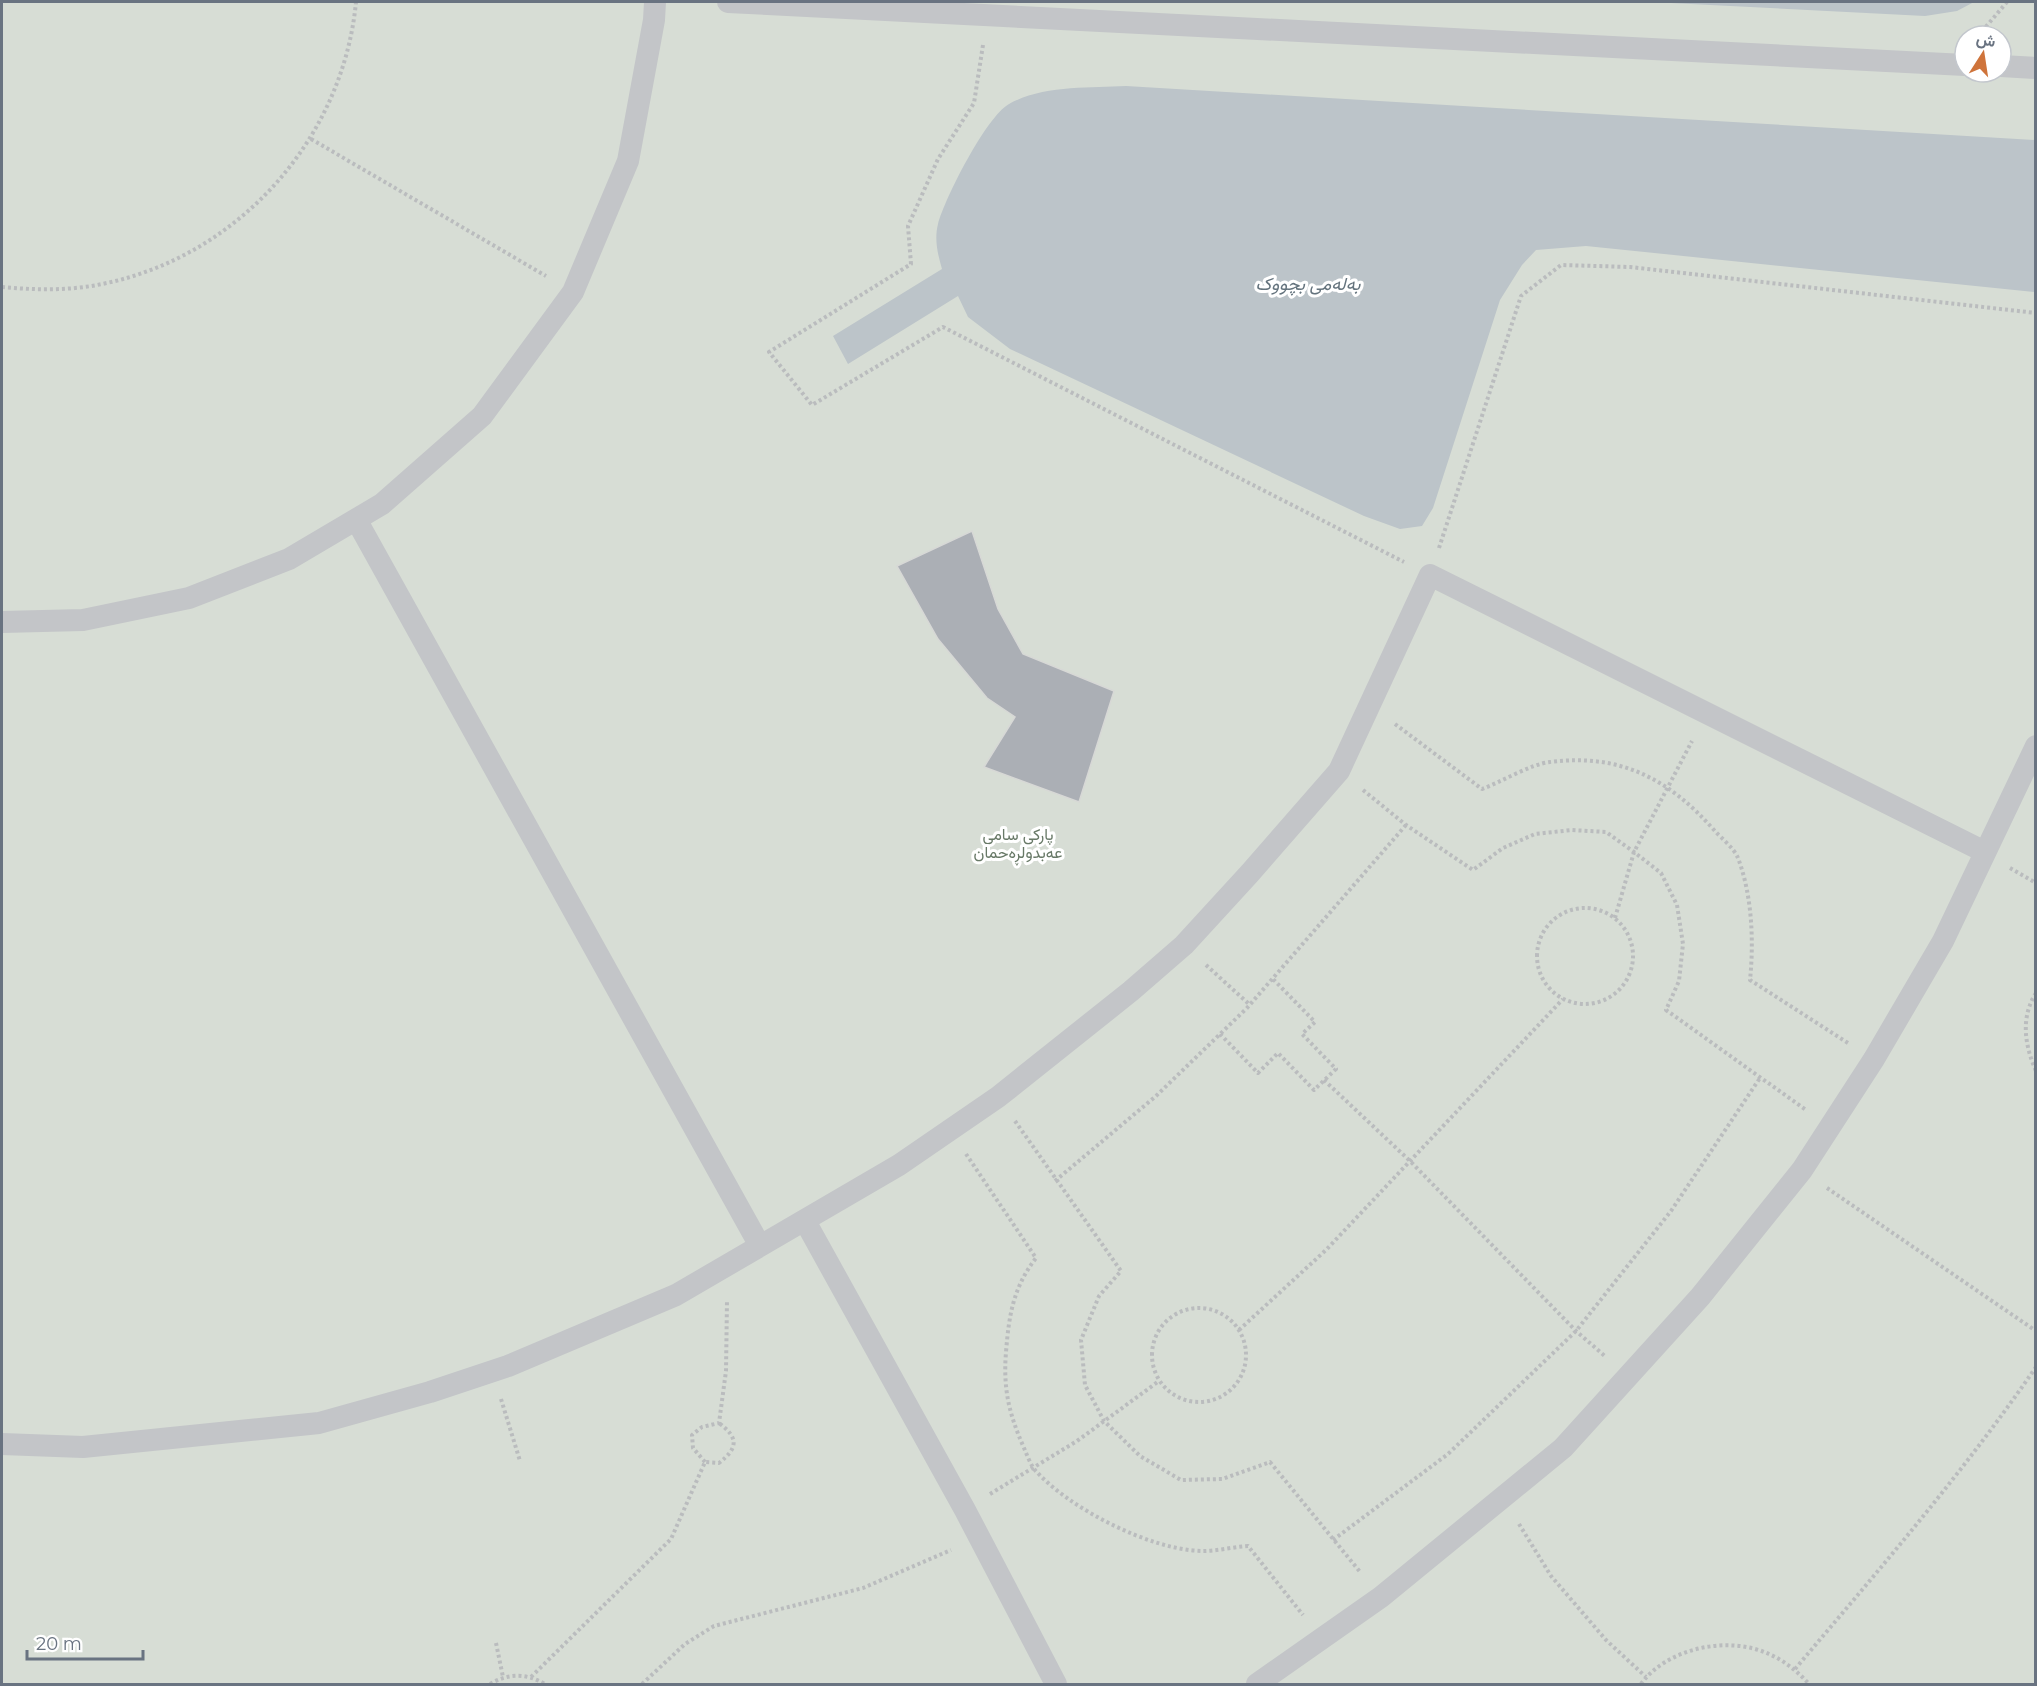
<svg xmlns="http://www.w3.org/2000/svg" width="2037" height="1686" viewBox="0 0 2037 1686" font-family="Montserrat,Vazirmatn,sans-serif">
	<rect width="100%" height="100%" fill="#f6f6f4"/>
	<path fill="#d7ddd5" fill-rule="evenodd" d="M2 2H2035V1684H2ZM1965 36H2001V72H1965Z"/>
	<path fill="#bcc4c9" d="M1651 2H1974L1957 11 1925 16Z
		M1126 86 2035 140V292L1586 246 1536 250 1522 265 1500 300 1433 508 1422 526 1400 529 1364 516 1010 349 968 317 958 296 848 364 833 336 942 269C938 255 934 240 938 224 945 198 986 117 1009 104 1043 85 1089 88 1126 86Z"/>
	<path fill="#abafb5" stroke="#d7d8d6" stroke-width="1.5" d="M972 531 998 609 1023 654 1114 691 1079 802 984 767 1015 717 987 698 938 639 897 566Z"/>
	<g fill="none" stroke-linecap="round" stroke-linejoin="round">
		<path stroke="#babcbe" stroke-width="4" stroke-dasharray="3 3" stroke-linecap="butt" d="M1978 36 2007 2
			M983 45 974 103 938 159 908 226 911 264 769 352 812 405 943 327 1404 562
			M311 139 546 276
			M2 287C35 290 69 291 102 284 238 257 343 139 356 2
			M1439 548 1521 296 1561 265 1630 267 2036 313
			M1395 724 1482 789C1501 782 1531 764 1550 762 1620 753 1669 779 1714 830 1721 838 1734 848 1738 858 1752 895 1754 941 1750 980L1848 1043
			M1363 790 1406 825 1473 870 1503 848 1535 834 1572 830 1606 832 1634 852 1661 873 1677 905 1683 944 1679 981 1666 1010 1806 1110
			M2010 868 2036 883
			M1537 956a48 48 0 1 1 96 0a48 48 0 1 1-96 0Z
			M1615 918 1634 852 1692 741
			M1206 965 1250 1005
			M2036 993C2020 1018 2025 1046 2036 1071
			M1220 1034 1258 1073 1278 1053 1314 1090 1336 1069 1302 1034 1315 1022 1272 978
			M1324 1080 1410 1161 1576 1331 1606 1357
			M1015 1121 1121 1271 1099 1296 1081 1340 1085 1385 1104 1421 1140 1456 1181 1480 1222 1479 1270 1462 1361 1573
			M966 1154 1036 1258C1013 1288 1009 1315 1006 1352 1003 1389 1009 1414 1024 1448 1027 1455 1030 1463 1034 1469 1068 1508 1150 1550 1202 1551 1217 1551 1233 1547 1248 1546L1303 1615
			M1055 1181 1156 1096 1247 1008 1406 825
			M1827 1188 2036 1331
			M1152 1355a47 47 0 1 1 94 0a47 47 0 1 1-94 0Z
			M1239 1330 1326 1250 1563 999
			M501 1399 520 1461
			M705 1462 693 1448 692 1435 702 1427 719 1423 726 1371 727 1300
			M990 1494 1077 1441 1159 1381
			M1519 1524 1551 1576 1606 1640 1646 1677
			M1333 1540 1448 1454 1576 1331 1671 1211 1760 1078
			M496 1643 503 1677
			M1795 1669C1878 1571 1963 1473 2036 1367
			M531 1677 671 1539 705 1462 719 1463C738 1448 739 1438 719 1423
			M490 1684C509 1673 526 1673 545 1684
			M642 1684 685 1644 714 1626 863 1588 951 1550
			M1641 1684C1667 1648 1728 1635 1769 1654 1785 1661 1798 1672 1809 1684"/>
		<path stroke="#c3c5c8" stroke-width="22" d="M728 2 1965 65
			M2001 66 2036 68
			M357 521 760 1246
			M2 622 83 620 189 598 289 559 382 504 482 416 573 292 628 161 654 20 655 2
			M805 1221 965 1510 1056 1684
			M2 1444 83 1447 319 1423 430 1392 508 1366 676 1295 899 1165 998 1097 1131 991 1184 945 1250 873 1339 771 1430 575 1985 852
			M1257 1684 1381 1597 1563 1448 1700 1297 1802 1170 1874 1059 1943 941 2036 746"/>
	</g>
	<g text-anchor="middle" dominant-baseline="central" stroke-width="6" stroke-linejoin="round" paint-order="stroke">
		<g font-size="16" fill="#687967" stroke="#fff">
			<text x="1018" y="834">پارکی سامی<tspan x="1018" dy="18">عەبدولڕەحمان</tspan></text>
		</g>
		<g font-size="18" font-style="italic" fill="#64737d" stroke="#fff">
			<text x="1308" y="284">بەلەمی بچووک</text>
		</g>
	</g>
	<rect width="2037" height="1686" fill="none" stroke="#697381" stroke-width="6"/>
	<g transform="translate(1983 54) rotate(12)"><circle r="28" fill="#ffffff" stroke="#c3c7cd" stroke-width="1.5"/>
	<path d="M0-4.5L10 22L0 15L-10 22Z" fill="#cf743b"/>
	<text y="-9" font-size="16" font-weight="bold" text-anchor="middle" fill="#697381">ش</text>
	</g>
	<path d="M27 1650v9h116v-9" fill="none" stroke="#697381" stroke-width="3"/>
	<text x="36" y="1650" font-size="18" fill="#697381" stroke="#ffffff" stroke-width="4.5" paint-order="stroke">20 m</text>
</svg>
